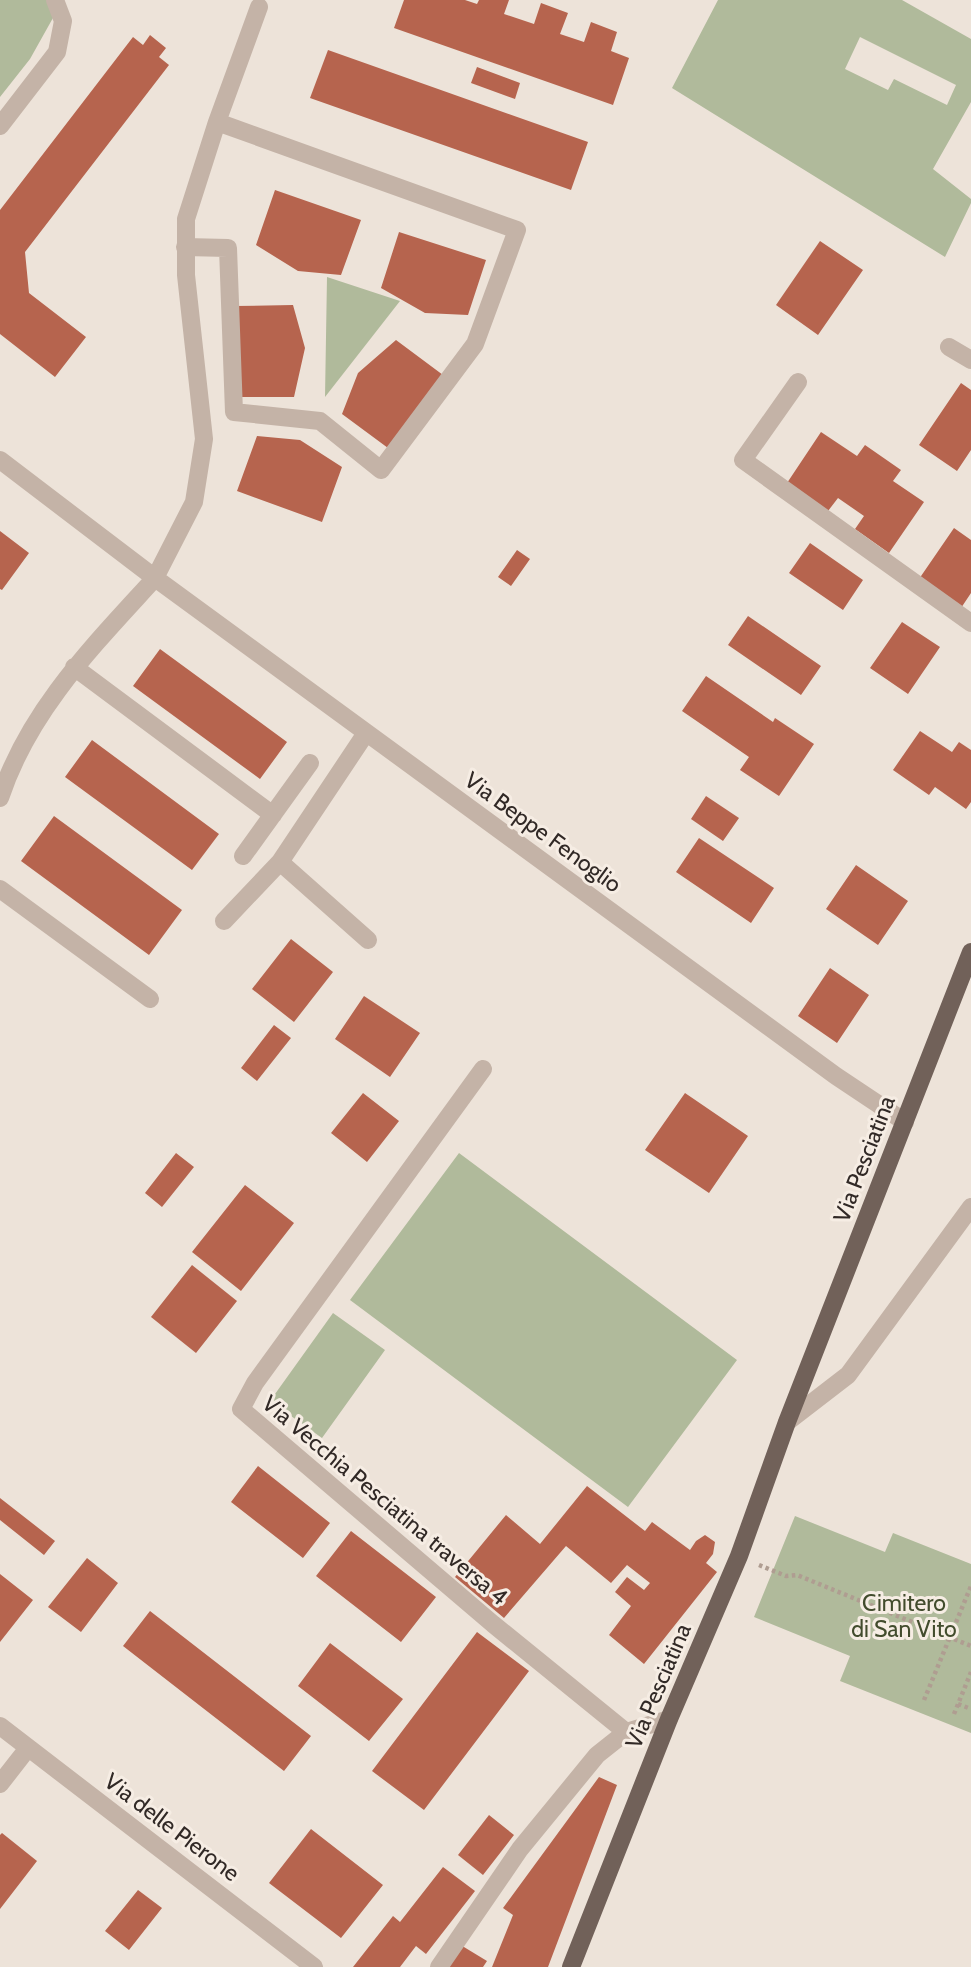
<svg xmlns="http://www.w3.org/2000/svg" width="971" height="1967" viewBox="0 0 971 1967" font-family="Cabin,sans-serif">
	<rect width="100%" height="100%" fill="#ede3d9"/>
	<path fill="#b0ba9b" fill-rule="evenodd" d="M0 0H63L30 59 0 97Z
		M718 0H902L971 39V102L933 169 971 199V203L945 257 672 88ZM860 37 956 85 947 105 894 79 888 90 845 69Z
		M327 277 400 301 325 397Z
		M459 1153 737 1360 628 1507 350 1300Z
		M333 1313 385 1350 322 1438 270 1401Z
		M795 1516 885 1552 893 1533 971 1564V1733L840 1681 850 1656 754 1617Z"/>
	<path fill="#b6644e" d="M404 0H465L477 4 479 0H509L504 14 534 24 541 3 568 13 560 34 584 42 591 22 617 32 611 51 629 58 613 105 394 28Z
		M150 35 166 48 159 57 169 65 25 252 29 293 86 337 55 377 0 334V210L133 37 143 45Z
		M328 50 588 142 571 190 310 98Z
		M477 67 520 83 515 99 471 83Z
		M275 190 361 220 341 275 298 271 256 245Z
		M399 232 486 260 468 315 425 313 381 288Z
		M820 241 863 270 818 335 776 305Z
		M293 305 305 348 294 397H235V306Z
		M396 340 443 375 388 448 342 414 358 373Z
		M961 383 971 390V450L957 471 919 445Z
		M821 432 857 456 865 445 901 470 893 481 924 502 889 553 855 529 864 516 838 498 828 511 787 483Z
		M257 436 300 440 342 467 322 522 237 491Z
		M954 528 971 540V593L961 608 919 579Z
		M0 531 29 553 2 590 0 589Z
		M810 543 863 580 843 610 789 573Z
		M517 550 530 559 511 586 498 577Z
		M748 616 821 666 801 695 728 645Z
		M902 622 940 647 908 694 870 668Z
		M160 649 287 742 260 779 133 686Z
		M706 676 773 722 775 718 814 744 779 796 740 770 749 757 682 711Z
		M920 731 952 752 959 742 971 750V802L966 809 935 787 929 795 893 770Z
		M92 740 219 834 192 870 65 777Z
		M706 796 739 818 723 841 691 819Z
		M54 816 182 910 149 955 21 861Z
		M699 838 774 888 751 923 676 872Z
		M856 865 908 901 878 945 826 909Z
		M291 939 333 972 294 1022 252 989Z
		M830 968 869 995 837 1043 798 1016Z
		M364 996 420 1033 390 1077 335 1039Z
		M274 1025 291 1038 257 1081 241 1068Z
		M363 1093 399 1121 367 1162 331 1133Z
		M685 1093 748 1136 709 1193 645 1150Z
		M176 1153 194 1167 162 1207 145 1193Z
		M245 1185 294 1223 241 1291 192 1252Z
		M192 1265 237 1301 196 1353 151 1317Z
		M258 1466 330 1523 303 1558 231 1502Z
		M587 1486 645 1531 652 1522 690 1550 696 1541 705 1535 715 1542 713 1554 706 1563 717 1572 644 1664 609 1635 631 1606 615 1592 627 1577 644 1590 650 1583 627 1565 611 1583 566 1546 504 1618 455 1577 506 1515 540 1544Z
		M0 1498 55 1541 44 1555 0 1520Z
		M351 1531 436 1597 401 1642 316 1576Z
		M87 1558 118 1583 81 1632 48 1607Z
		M0 1574 33 1600 0 1642Z
		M150 1611 311 1736 284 1771 123 1646Z
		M477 1632 529 1671 424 1810 372 1771Z
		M330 1643 403 1699 369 1741 298 1686Z
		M599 1777 617 1785 548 1967H492L513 1915 503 1908Z
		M489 1815 514 1835 483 1875 458 1855Z
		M311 1829 383 1885 341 1938 269 1883Z
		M2 1833 37 1861 0 1909V1835Z
		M443 1867 475 1891 426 1954 416 1946 400 1967H353L393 1916 400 1922Z
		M138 1890 162 1908 129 1950 105 1931Z
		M459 1944 487 1961 483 1967H445Z"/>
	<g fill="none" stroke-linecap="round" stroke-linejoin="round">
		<path stroke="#af9d91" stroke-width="4.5" stroke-dasharray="3.5 3.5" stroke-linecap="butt" d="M759 1565 786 1576 797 1575 971 1646
			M924 1700 971 1586
			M958 1704 971 1709
			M954 1714 971 1672"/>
		<path stroke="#c4b3a7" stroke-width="18" d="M259 7 217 122 186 219V275L204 439 194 502 155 578 836 1076 905 1122
			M0 126 57 52 63 21 55 0
			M185 247 228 248 234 412 320 421 381 470 475 344 517 230 217 122
			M949 347 971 360
			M798 382 743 460 971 623
			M0 460 155 578C94 645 29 710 0 798
			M74 667 273 815
			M243 856 310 763
			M280 862 368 940
			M0 889 150 999
			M224 921 280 862 366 733
			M483 1069 255 1383 241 1409 493 1624 626 1732
			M787 1422 848 1375 971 1207
			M0 1726 314 1967
			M0 1784 28 1748
			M439 1967 520 1849 597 1755 626 1732 669 1719"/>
		<path stroke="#716159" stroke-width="18" d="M571 1967 669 1719 739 1556 787 1422 971 952"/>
	</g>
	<g text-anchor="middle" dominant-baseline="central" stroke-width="6" stroke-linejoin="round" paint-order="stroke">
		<g font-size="23" fill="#312926" stroke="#f6ede4">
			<text transform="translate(543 832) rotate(36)">Via Beppe Fenoglio</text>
			<text transform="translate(864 1159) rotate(-69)">Via Pesciatina</text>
			<text transform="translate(385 1500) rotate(40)">Via Vecchia Pesciatina traversa 4</text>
			<text transform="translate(658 1686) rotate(-67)">Via Pesciatina</text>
			<text transform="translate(172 1827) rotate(37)">Via delle Pierone</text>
		</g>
		<g font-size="23" fill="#424c2d" stroke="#f6ede4">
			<text x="904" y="1603">Cimitero<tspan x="904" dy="26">di San Vito</tspan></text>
		</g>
	</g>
</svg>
